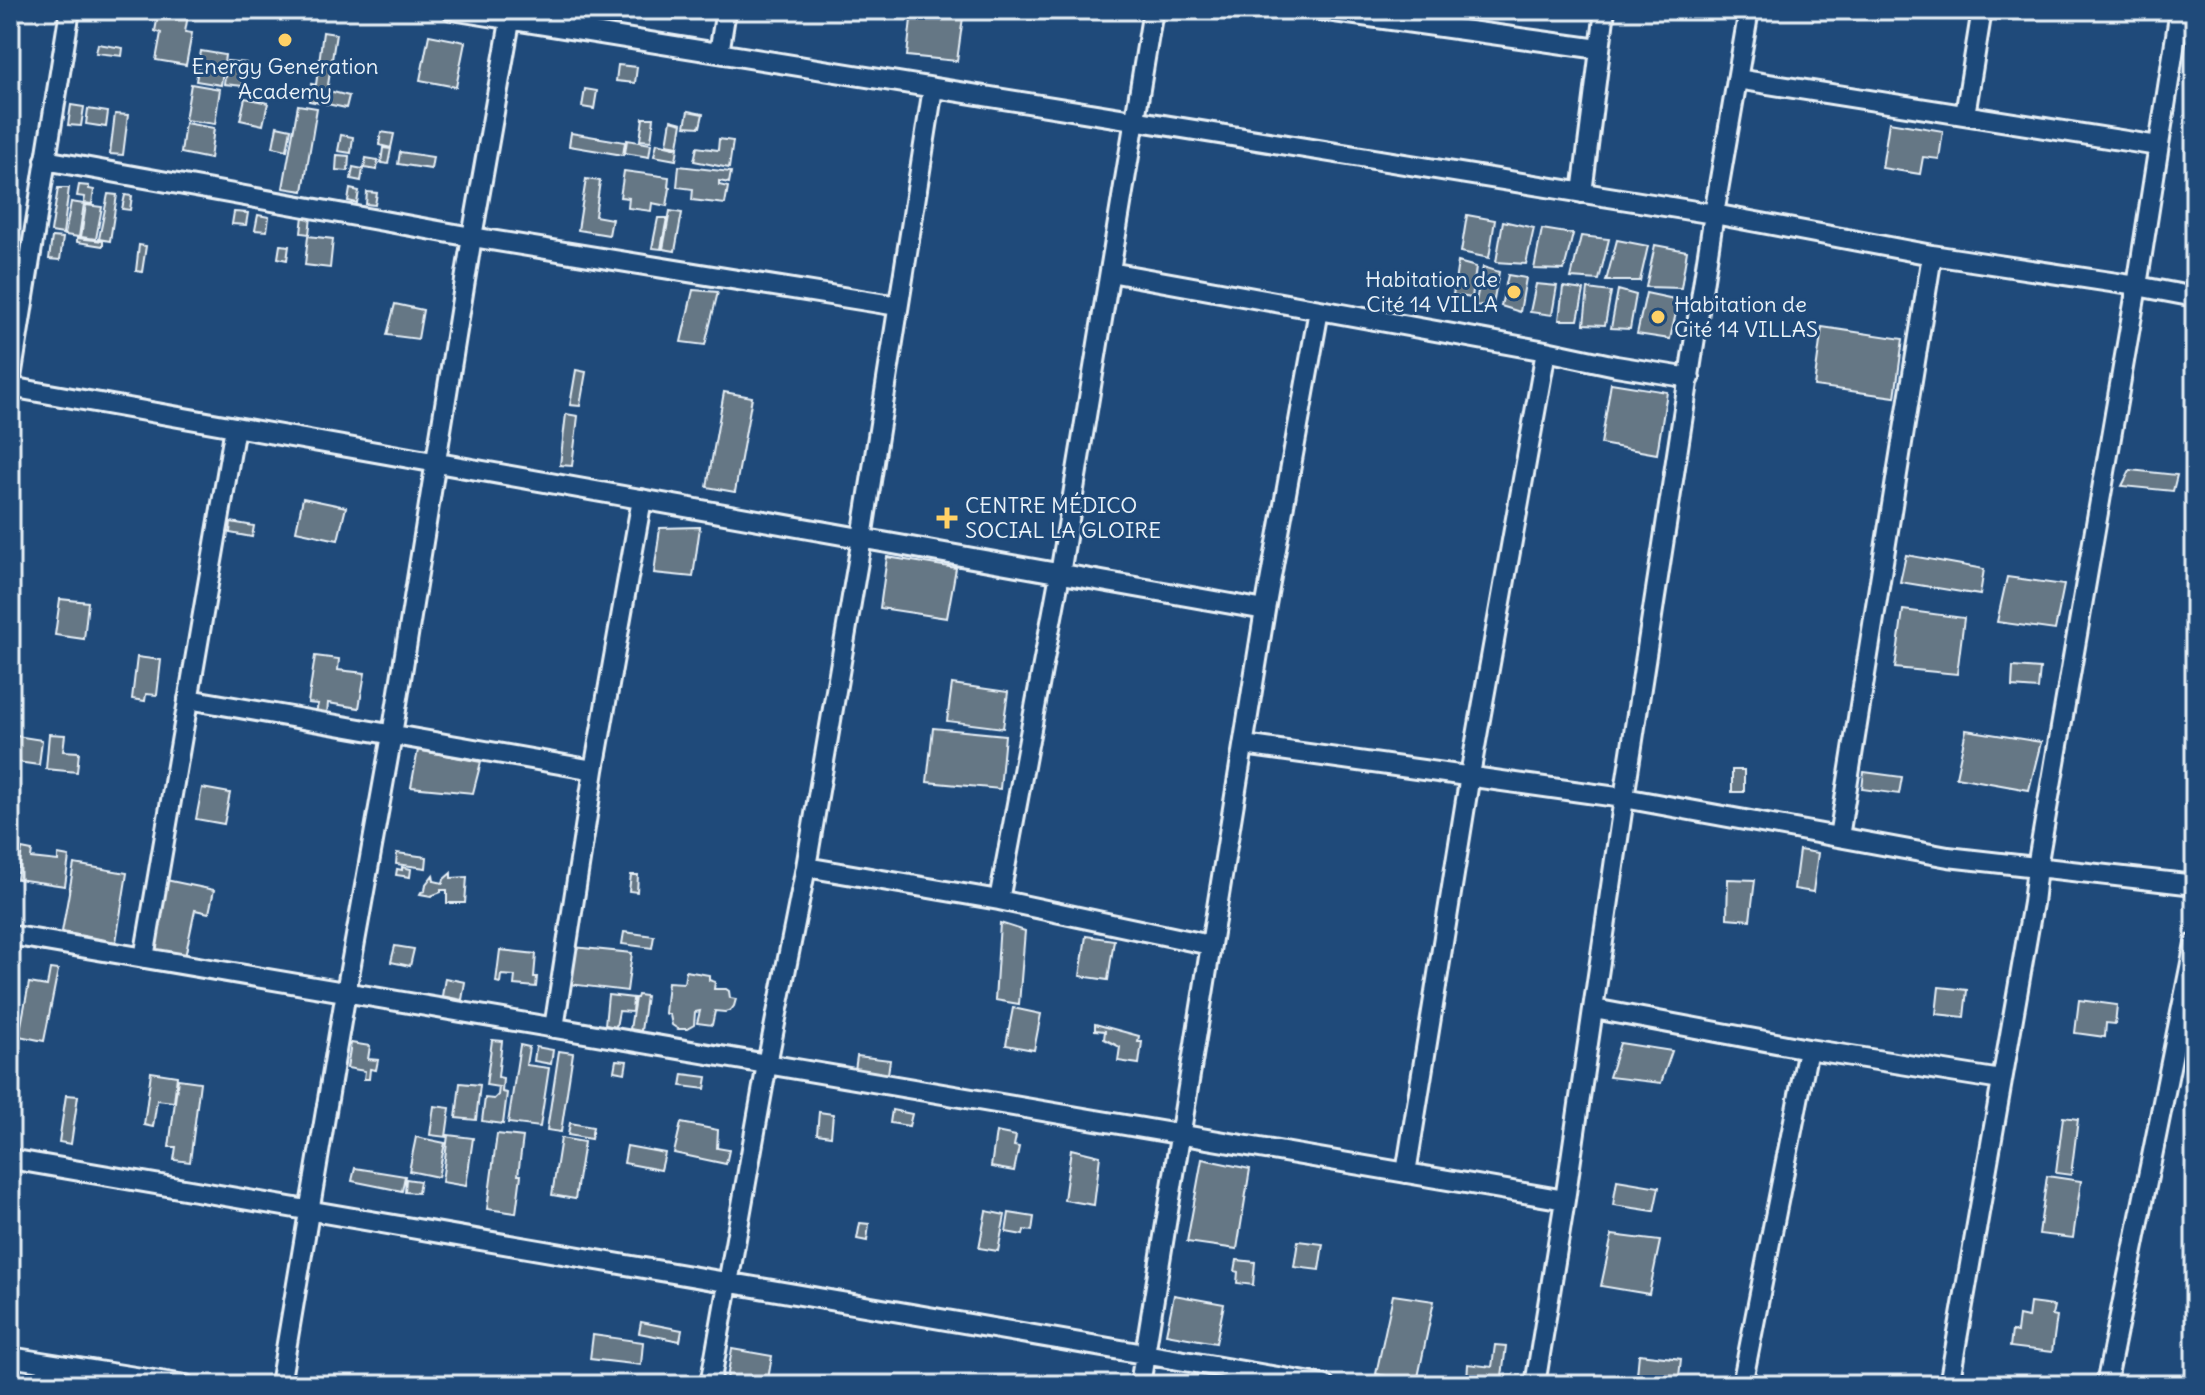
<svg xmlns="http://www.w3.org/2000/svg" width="2205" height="1395" viewBox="0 0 2205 1395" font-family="Delius,sans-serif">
	<rect width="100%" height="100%" fill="#1f4a7a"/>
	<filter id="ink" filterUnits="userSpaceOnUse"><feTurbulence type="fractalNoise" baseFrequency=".0125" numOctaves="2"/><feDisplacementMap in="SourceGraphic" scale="16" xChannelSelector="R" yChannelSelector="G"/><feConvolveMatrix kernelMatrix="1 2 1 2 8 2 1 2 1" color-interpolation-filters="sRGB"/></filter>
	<g filter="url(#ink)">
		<path fill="#657785" stroke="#e8f1f8" stroke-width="2" d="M159 10H189L185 32 192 33 186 65 156 60 161 33 155 31Z
			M912 10H964L957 61 907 56Z
			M323 32 336 34 325 104 309 101 312 84 316 85Z
			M429 35 465 42 456 87 420 80Z
			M98 44 123 48 122 56 96 53Z
			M201 51 225 55 221 85 196 81Z
			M227 61 246 63 243 86 224 84Z
			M618 65 637 67 635 83 616 81Z
			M191 84 220 89 215 124 185 120Z
			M585 89 597 91 594 109 582 107Z
			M329 91 349 96 346 108 327 104Z
			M245 98 268 103 263 125 240 120Z
			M71 105 84 107 81 126 68 125Z
			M298 105 317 108 303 191 283 188Z
			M88 109 108 112 106 127 86 124Z
			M688 111 703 114 700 127 685 126Z
			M115 114 128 115 123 155 110 154Z
			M643 118H654L651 141 640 140Z
			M671 120 682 123 678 146 667 144Z
			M1889 122 1943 131 1939 159 1923 157 1920 174 1882 168Z
			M185 123 214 128 210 159 181 153Z
			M277 126 291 129 287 150 273 147Z
			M381 132 394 134 391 148 379 145Z
			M571 133 625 142 623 155 569 146Z
			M341 135 353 137 351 153 338 151Z
			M719 139 733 141 729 168 694 161 697 147 718 150Z
			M627 140 651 144 649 157 625 153Z
			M657 143 678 148 676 160 654 156Z
			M383 148 391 149 388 164 381 163Z
			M400 152 433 157 431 169 398 164Z
			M337 155 349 156 348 171 336 170Z
			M366 158 378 160 377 170 364 168Z
			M679 166 731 172 729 183 719 181V185L728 187 725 204 692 200 693 189 677 187Z
			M353 167 363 169 361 181 351 179Z
			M624 171 669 177 668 187 670 188 667 206 652 203 651 211 628 208 629 198 620 197Z
			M586 179 600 181 595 216 612 219 609 235 578 230Z
			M79 185 89 186V189L94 190 92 204 84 203 85 197 77 196Z
			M58 188H69L63 234 51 232Z
			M350 189 359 191 357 203 348 201Z
			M367 192 377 193 375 205 366 204Z
			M108 194 117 195 110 241 99 239Z
			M125 195 132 196 130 210 122 209Z
			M71 202 84 204 79 237 65 235Z
			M86 205 102 207 96 239 81 237Z
			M670 211 682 213 675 251 663 249Z
			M234 212 248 213 246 225 232 224Z
			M258 215 269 217 267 231 255 230Z
			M1467 215 1495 220 1489 258 1461 252Z
			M303 216 311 217 309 234 301 233Z
			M658 218H667L661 249 652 248Z
			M1503 221 1534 228 1526 264 1496 262Z
			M1542 229 1573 234 1564 270 1534 269Z
			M308 236 333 239 330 268 305 265Z
			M1581 236 1609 239 1599 280 1571 278Z
			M52 237 63 238 60 260 49 259Z
			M77 238 103 241V246L77 242Z
			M1617 240 1648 246 1640 281H1606Z
			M139 245 146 246 142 272 136 271Z
			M280 245 289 246 287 260 278 258Z
			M1655 245 1687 251 1681 288 1646 287Z
			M1458 262 1476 267 1472 298 1453 295Z
			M1483 267 1499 272 1493 304 1475 306Z
			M1508 275 1526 278 1520 312 1501 306Z
			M1536 284 1557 286 1552 315 1530 312Z
			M1563 287 1584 290 1578 320H1559Z
			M1588 289 1611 292 1605 325 1584 324Z
			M693 290 718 292 705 345 681 342Z
			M1618 290 1636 295 1630 329 1611 328Z
			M1646 293 1679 300 1670 339 1637 334Z
			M395 304 423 310 418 339 387 335Z
			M1822 327 1903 339 1895 397 1814 386Z
			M576 370 586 372 580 406 570 405Z
			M1611 383 1667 392 1657 454 1601 444Z
			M724 392 752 397 735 492 707 487Z
			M566 414 578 416 572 466 560 465Z
			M2130 470 2177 475 2173 491 2122 486Z
			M303 498 346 507 338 540 296 531Z
			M231 522 254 526 252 537 230 533Z
			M700 527 693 577 654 573 660 528Z
			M1906 555 1984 569 1980 595 1900 582Z
			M887 557 956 568 947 618 880 608Z
			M2007 577 2064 585 2055 630 1997 622Z
			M60 599 88 602 84 639 55 635Z
			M1903 610 1964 618 1957 674 1895 668Z
			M10 654 16 655 12 686 10 685Z
			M315 656 339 659 338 670 365 673 359 708 328 703 327 714 316 712 318 704 308 703Z
			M137 657 161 660 157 695 146 694 145 701 132 699Z
			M2013 667 2040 669 2038 689 2012 687Z
			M952 684 1008 692 1003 728 947 721Z
			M933 728 1005 735 1000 789 927 782Z
			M1966 730 2041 742 2029 790 1956 777Z
			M49 734 65 735 63 751 79 752 77 772 46 769Z
			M10 735 42 740 39 765 10 761Z
			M418 750 481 762 473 793 411 787Z
			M1732 770H1744V792H1732Z
			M1864 772 1902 777 1899 794 1862 789Z
			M202 788 230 793 224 824 196 819Z
			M22 849 32 851 31 858 58 861V855L69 857 65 886 17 879Z
			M1799 850 1818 853 1813 892 1794 889Z
			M397 853 427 857 426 868 396 864Z
			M74 864 127 873 116 942 62 932Z
			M402 867 411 869 410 877 396 875 397 869 402 870Z
			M451 873V878L467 877 465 903H447V890H441V892L431 896 420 894 421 892 425 891 426 884 433 875 434 881 443 883 444 879Z
			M631 875H638L637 892 629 891Z
			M1728 879 1755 880 1750 920 1727 918Z
			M166 880 214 890 209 913 195 910 185 957 155 950Z
			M1000 923 1025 931 1019 1004 995 1000Z
			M624 932 654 936 652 948 622 944Z
			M1086 936 1114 940 1108 980 1080 976Z
			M395 946 414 949 410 966 391 962Z
			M573 947 632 953 627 991 569 984Z
			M500 950 536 954 534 977H537L536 987 514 985 515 976 501 975 500 983 496 982Z
			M50 969 58 970 44 1041 19 1036 29 983 47 986Z
			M686 971 709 975V980L715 982 714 989H726L729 991 730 998 736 999 734 1006 731 1010 725 1012 715 1011 712 1025 697 1023 700 1011 695 1012 694 1025 687 1029H678L672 1025 670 1015 665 1013 668 982 684 983Z
			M445 978 465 982 462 1000 442 996Z
			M1939 987 1967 990 1964 1017 1936 1014Z
			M608 995 633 998 632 1012 619 1011 616 1027 605 1025Z
			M638 995 646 996 641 1031 630 1029 635 998H637Z
			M2079 1000 2117 1005 2115 1024 2106 1023 2105 1037 2075 1033Z
			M1013 1008 1041 1014 1034 1050 1006 1045Z
			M1095 1024 1139 1036 1138 1042H1142L1139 1064 1118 1061 1120 1047 1104 1039 1105 1031 1095 1030Z
			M492 1040 502 1041 498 1077 503 1078 502 1092 507 1093 503 1124 482 1121 485 1098 494 1099 498 1095 499 1087 486 1085Z
			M351 1043 370 1046 368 1059 378 1060 376 1070 370 1069 369 1079H364L365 1071 347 1068Z
			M1620 1043 1672 1051 1661 1083 1609 1077Z
			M520 1045 529 1047 526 1065 549 1068 540 1127 508 1123Z
			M536 1047 553 1050 551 1064 534 1061Z
			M559 1051 573 1053 561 1132 547 1130Z
			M857 1056 890 1060 888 1074 855 1070Z
			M616 1060 627 1061 625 1073 614 1071Z
			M151 1072 177 1076 174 1102 157 1100 153 1127 144 1125Z
			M683 1074 707 1077 705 1089 681 1086Z
			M178 1079 200 1082 190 1162 174 1160 176 1147H169Z
			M460 1083 480 1085 476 1120 456 1118Z
			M66 1095 78 1096 71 1144 59 1142Z
			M434 1106 450 1108 446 1137 430 1135Z
			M892 1110 912 1114 909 1126 890 1123Z
			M819 1112 833 1114 831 1136 817 1134Z
			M2063 1117 2078 1119 2071 1175 2056 1173Z
			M570 1123 593 1127 591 1139 568 1135Z
			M681 1123 718 1130 717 1148 729 1150 726 1164 674 1153Z
			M996 1132 1016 1136 1014 1146 1019 1147 1014 1171 991 1167Z
			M497 1134 523 1137 518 1175H521L516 1213 487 1209Z
			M448 1135 473 1138 466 1186 442 1182Z
			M416 1137 445 1143 438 1177 409 1171Z
			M561 1138 584 1142 575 1199 552 1195Z
			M627 1146 665 1153 661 1170 624 1163Z
			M1071 1149 1100 1156 1094 1205 1064 1200Z
			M1202 1159 1250 1169 1237 1249 1187 1242Z
			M355 1168 405 1176 402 1191 352 1181Z
			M2047 1176 2081 1181 2073 1238 2039 1234Z
			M406 1179 420 1181 418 1193 405 1192Z
			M1617 1180 1659 1187 1654 1211 1613 1205Z
			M986 1211 1005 1215 998 1251 979 1248Z
			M1009 1213 1034 1217 1032 1231 1024 1230 1023 1235 1006 1232Z
			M860 1223 869 1224 867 1241 857 1239Z
			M1612 1235 1660 1241 1649 1294 1601 1286Z
			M1298 1241 1323 1244 1319 1270 1294 1267Z
			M1237 1260 1255 1262 1253 1285 1237 1283 1238 1272 1235 1271Z
			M1174 1295 1224 1304 1216 1343 1166 1334Z
			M1393 1295 1434 1301 1417 1382 1376 1374Z
			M2030 1303 2054 1306 2052 1315 2057 1316 2052 1352 2010 1347 2012 1331 2017 1332 2019 1316 2028 1318Z
			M641 1322 682 1330 680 1341 639 1333Z
			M593 1335 643 1342 641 1365 590 1359Z
			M1495 1345 1506 1346 1501 1384 1467 1380 1468 1364 1492 1367Z
			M732 1349 772 1356 767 1385H726Z
			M1639 1354 1681 1359 1678 1385H1636Z"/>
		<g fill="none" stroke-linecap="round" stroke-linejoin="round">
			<defs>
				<path id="street" d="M452 10 1714 214 1932 255 2137 286 2195 297
					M1320 10 1599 49
					M719 53 726 10
					M1737 79 2158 146
					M1965 115 1982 10
					M45 160 472 237 898 306
					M1582 193 1605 10
					M1110 272 1546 351 1470 775 1406 1173
					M1546 351 1616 366 1690 378
					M10 384 70 10
					M10 387 1265 610
					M188 699 594 770
					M1244 745 1624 798 1948 857 2195 885
					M1839 837 1932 255
					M806 867 999 900 1210 945
					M999 900 1060 574 1153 10
					M10 935 1565 1200
					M144 958 235 427
					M1594 1009 1808 1049 2001 1080
					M554 1028 594 770 642 499
					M10 1159 1324 1385
					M10 1357 185 1385
					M280 1385 346 992 392 735 472 237 512 10
					M710 1385 767 1064 806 867 862 538 933 88
					M1140 1385 1265 610 1319 310
					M1535 1385 1565 1200 1624 798 1714 214 1749 10
					M1742 1385 1808 1049
					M1949 1385 2033 903 2037 867 2137 286 2180 10
					M2106 1385 2195 943"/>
			</defs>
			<use href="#street" stroke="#e8f1f8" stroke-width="24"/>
			<use href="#street" stroke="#1f4a7a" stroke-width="18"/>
		</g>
	</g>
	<g fill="#ffd166" stroke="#1f4a7a" stroke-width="3">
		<circle cx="285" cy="40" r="8"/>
		<circle cx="1514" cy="292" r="8"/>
		<circle cx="1658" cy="317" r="8"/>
		<path d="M943 506h8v8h8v8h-8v8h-8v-8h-8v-8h8z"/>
	</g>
	<g text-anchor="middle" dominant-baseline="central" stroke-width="6" stroke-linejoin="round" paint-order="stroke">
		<g font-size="22" fill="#e8f1f8" stroke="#1f4a7a" text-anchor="start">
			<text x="285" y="66" text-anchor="middle">Energy Generation<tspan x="285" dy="25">Academy</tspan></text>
			<text x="1498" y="279" text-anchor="end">Habitation de<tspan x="1498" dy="25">Cité 14 VILLA</tspan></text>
			<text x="1674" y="304">Habitation de<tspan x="1674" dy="25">Cité 14 VILLAS</tspan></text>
			<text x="965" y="505">CENTRE MÉDICO<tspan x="965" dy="25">SOCIAL LA GLOIRE</tspan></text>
		</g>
	</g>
	<rect width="2205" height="1395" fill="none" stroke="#1f4a7a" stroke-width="40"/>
	<rect x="20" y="20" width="2165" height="1355" fill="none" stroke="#e8f1f8" stroke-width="3" filter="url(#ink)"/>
</svg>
